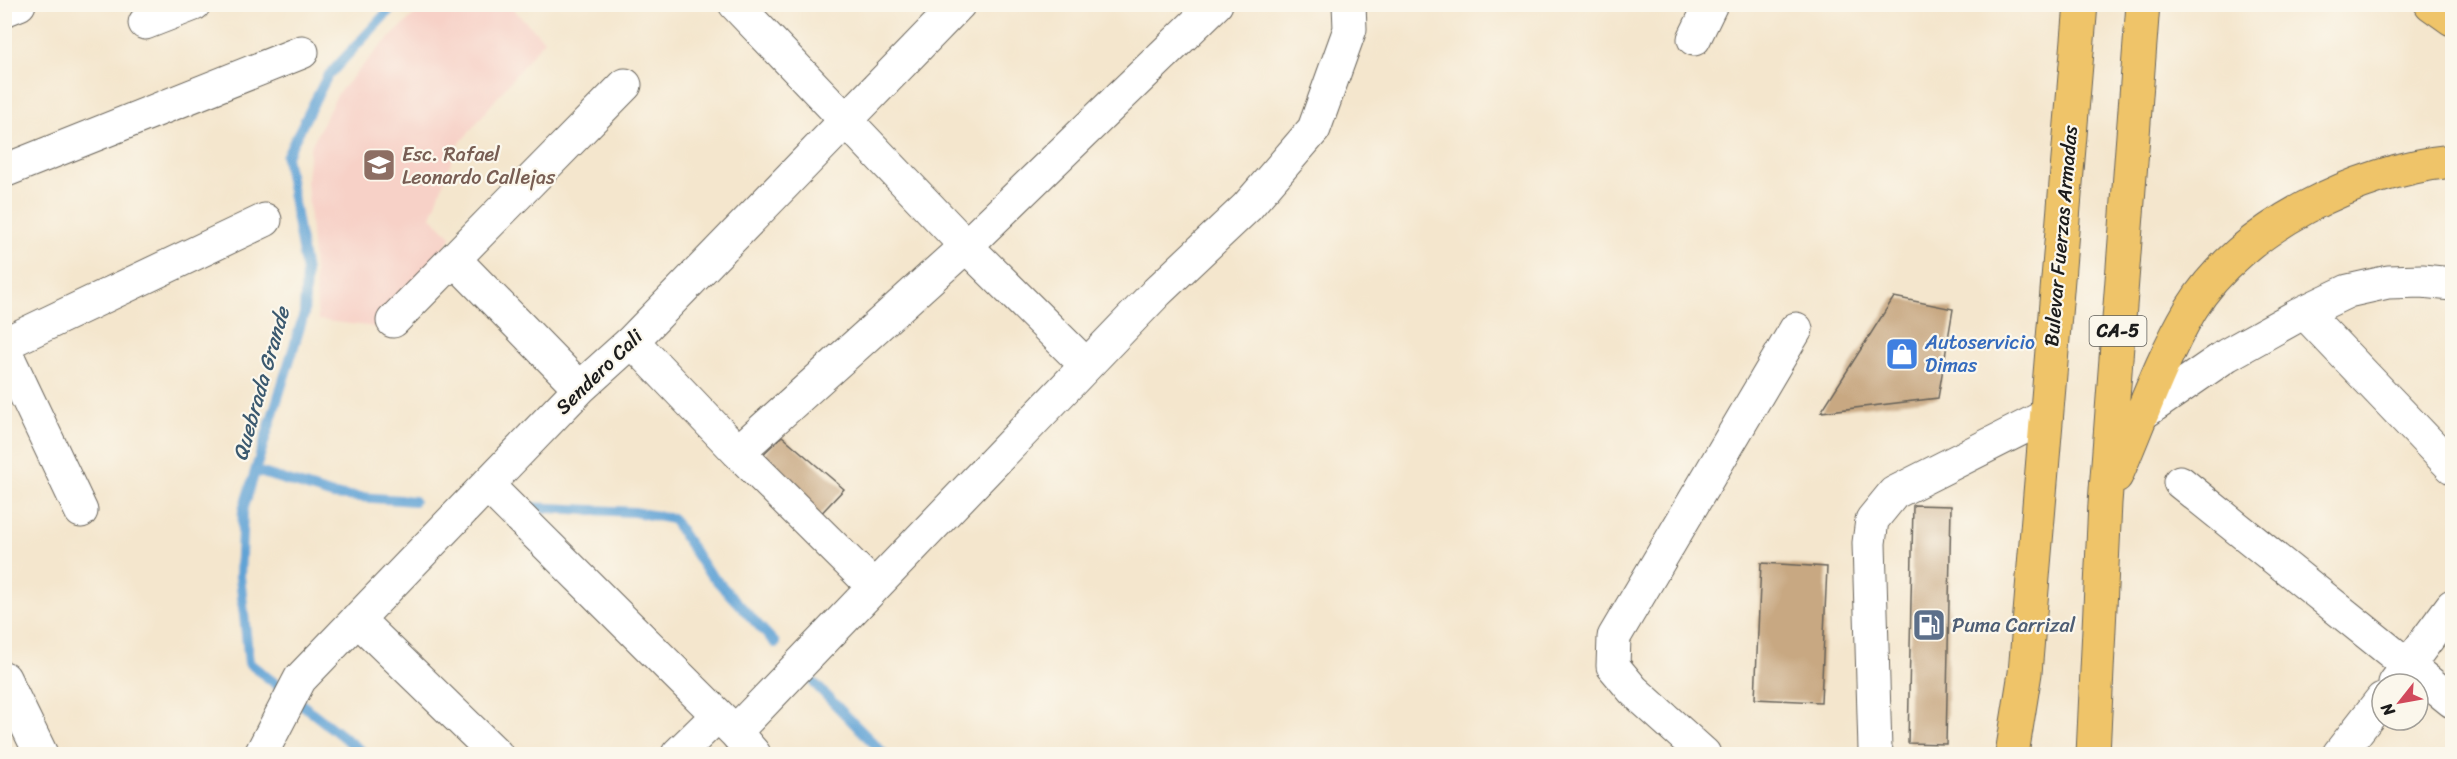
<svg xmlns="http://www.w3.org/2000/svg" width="2457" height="759" viewBox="0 0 2457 759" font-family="Sriracha,sans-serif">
	<rect width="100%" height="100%" fill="#fbf7ec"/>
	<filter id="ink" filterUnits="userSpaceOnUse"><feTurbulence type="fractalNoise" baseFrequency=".0167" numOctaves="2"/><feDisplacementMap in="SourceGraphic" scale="12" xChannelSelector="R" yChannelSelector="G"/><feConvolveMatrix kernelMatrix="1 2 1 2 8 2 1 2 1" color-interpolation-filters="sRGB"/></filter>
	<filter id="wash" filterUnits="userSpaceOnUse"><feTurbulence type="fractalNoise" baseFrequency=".008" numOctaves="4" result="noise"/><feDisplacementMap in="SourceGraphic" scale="24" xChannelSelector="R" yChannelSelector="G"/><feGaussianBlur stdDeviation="1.35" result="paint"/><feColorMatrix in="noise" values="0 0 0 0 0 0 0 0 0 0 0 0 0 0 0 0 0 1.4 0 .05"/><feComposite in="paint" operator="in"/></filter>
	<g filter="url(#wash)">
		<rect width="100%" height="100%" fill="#f4e6cd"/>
		<path fill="#f7d1c7" d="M425 5H509L544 40 456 148 431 217 452 237 376 327 318 320 307 181 310 148 338 93 380 47Z"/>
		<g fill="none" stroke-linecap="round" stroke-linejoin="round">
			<path stroke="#60a3d5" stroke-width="10" d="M256 471 333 495 414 501
				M527 507 634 512 673 519 705 568 775 643
				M814 683 884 754
				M365 754 249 663 240 576 243 510 304 314 306 272 286 157 327 77 395 4"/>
		</g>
		<g id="blocks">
			<path fill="#c8a882" d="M1894 297 1953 309 1938 398 1821 412Z
				M782 436 844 489 815 520 755 462Z
				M1913 505 1951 506 1946 744 1908 743Z
				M1761 563 1827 567 1821 702 1755 699Z"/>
		</g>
	</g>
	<g filter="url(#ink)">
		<use href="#blocks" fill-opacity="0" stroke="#68635a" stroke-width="1.5"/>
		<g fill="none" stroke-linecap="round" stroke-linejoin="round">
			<defs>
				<path id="minor" d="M735 4 966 246 1086 365
					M4 10 19 4
					M145 23 194 4
					M1694 39 1711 4
					M4 171 302 52
					M454 259 580 388
					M2304 312 2452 467
					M393 321 625 85
					M632 341 738 452 873 586
					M4 344 265 220
					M4 349 81 511
					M2143 413 2227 355 2304 312 2348 291 2388 282 2422 281 2452 284
					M738 452 966 246 1216 4
					M2180 482 2452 701
					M488 486 735 732 754 754
					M357 619 496 754
					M4 678 41 754
					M2395 683 2452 606
					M735 732 1157 292 1247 207 1314 129 1350 29 1349 4
					M261 754 300 679 580 388 632 341 959 4
					M678 754 718 715
					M1704 754 1633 690 1613 666 1614 637 1796 329
					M1877 754 1875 750 1869 543 1872 520 1894 493 2046 416
					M2339 754 2382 699"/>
				<path id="highway" d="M2431 4 2452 19
					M2116 476C2140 421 2160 361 2191 309 2241 227 2359 170 2452 161
					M2012 754 2025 673 2081 4
					M2093 754 2105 503 2143 4"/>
			</defs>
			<use href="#minor" stroke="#68635a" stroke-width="35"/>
			<use href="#highway" stroke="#68635a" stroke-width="35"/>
			<use href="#minor" stroke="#fff" stroke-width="33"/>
			<use href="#highway" stroke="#efc469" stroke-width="33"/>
		</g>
	</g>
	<defs>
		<symbol id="school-square" viewBox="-11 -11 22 22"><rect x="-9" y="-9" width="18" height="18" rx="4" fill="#8d6e63" stroke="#fbf7ec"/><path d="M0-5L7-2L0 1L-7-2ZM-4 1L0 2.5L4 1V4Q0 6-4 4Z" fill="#fff"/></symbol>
		<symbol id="shop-square" viewBox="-11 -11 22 22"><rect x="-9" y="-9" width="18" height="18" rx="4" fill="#3f7fe0" stroke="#fbf7ec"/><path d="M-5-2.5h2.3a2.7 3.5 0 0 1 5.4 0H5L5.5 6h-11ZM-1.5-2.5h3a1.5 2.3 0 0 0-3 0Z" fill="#fff"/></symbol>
		<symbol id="fuel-square" viewBox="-11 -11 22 22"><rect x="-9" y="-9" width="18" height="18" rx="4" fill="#5c6f8a" stroke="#fbf7ec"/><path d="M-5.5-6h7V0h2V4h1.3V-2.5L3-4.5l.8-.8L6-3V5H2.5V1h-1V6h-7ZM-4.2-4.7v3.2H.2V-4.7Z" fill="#fff"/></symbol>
	</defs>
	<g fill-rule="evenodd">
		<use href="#school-square" x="360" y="146" width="38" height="38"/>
		<use href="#shop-square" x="1883" y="335" width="38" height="38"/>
		<use href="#fuel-square" x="1910" y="606" width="38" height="38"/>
	</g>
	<g text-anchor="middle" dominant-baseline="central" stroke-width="4.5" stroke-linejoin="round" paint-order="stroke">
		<rect fill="#fbf7ec" stroke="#5f5e5a" stroke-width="1.5" x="2089.5" y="316" width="57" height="30" rx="4.5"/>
		<g font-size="18" font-weight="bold" fill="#1c1c1c">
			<text x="2118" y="331">CA-5</text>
		</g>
		<g font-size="20" fill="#785e54" stroke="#fbf7ec" text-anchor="start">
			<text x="402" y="154">Esc. Rafael<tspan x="402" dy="23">Leonardo Callejas</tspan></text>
		</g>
		<g font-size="20" fill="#1c1c1c" stroke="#fbf7ec">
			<text transform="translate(2061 236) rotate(-85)">Bulevar Fuerzas Armadas</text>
			<text transform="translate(599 372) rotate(-44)">Sendero Cali</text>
		</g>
		<g font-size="20" fill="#366cbe" stroke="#fbf7ec" text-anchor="start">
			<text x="1925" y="342">Autoservicio<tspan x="1925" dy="23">Dimas</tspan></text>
		</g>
		<g font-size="20" fill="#4e5e75" stroke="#fbf7ec" text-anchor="start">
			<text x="1952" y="625">Puma Carrizal</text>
		</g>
		<g font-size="21" font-style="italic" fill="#3b596f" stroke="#fbf7ec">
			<text transform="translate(261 384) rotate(-74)">Quebrada Grande</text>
		</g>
	</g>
	<rect width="2457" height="759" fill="none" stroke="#fbf7ec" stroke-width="24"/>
	<g transform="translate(2400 702) rotate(239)"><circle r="28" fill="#fbf7ec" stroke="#a29f99" stroke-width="1.5"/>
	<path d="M0-4.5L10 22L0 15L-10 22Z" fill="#d1495b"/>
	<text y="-9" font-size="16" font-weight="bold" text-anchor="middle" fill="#1c1c1c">N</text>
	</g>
</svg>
